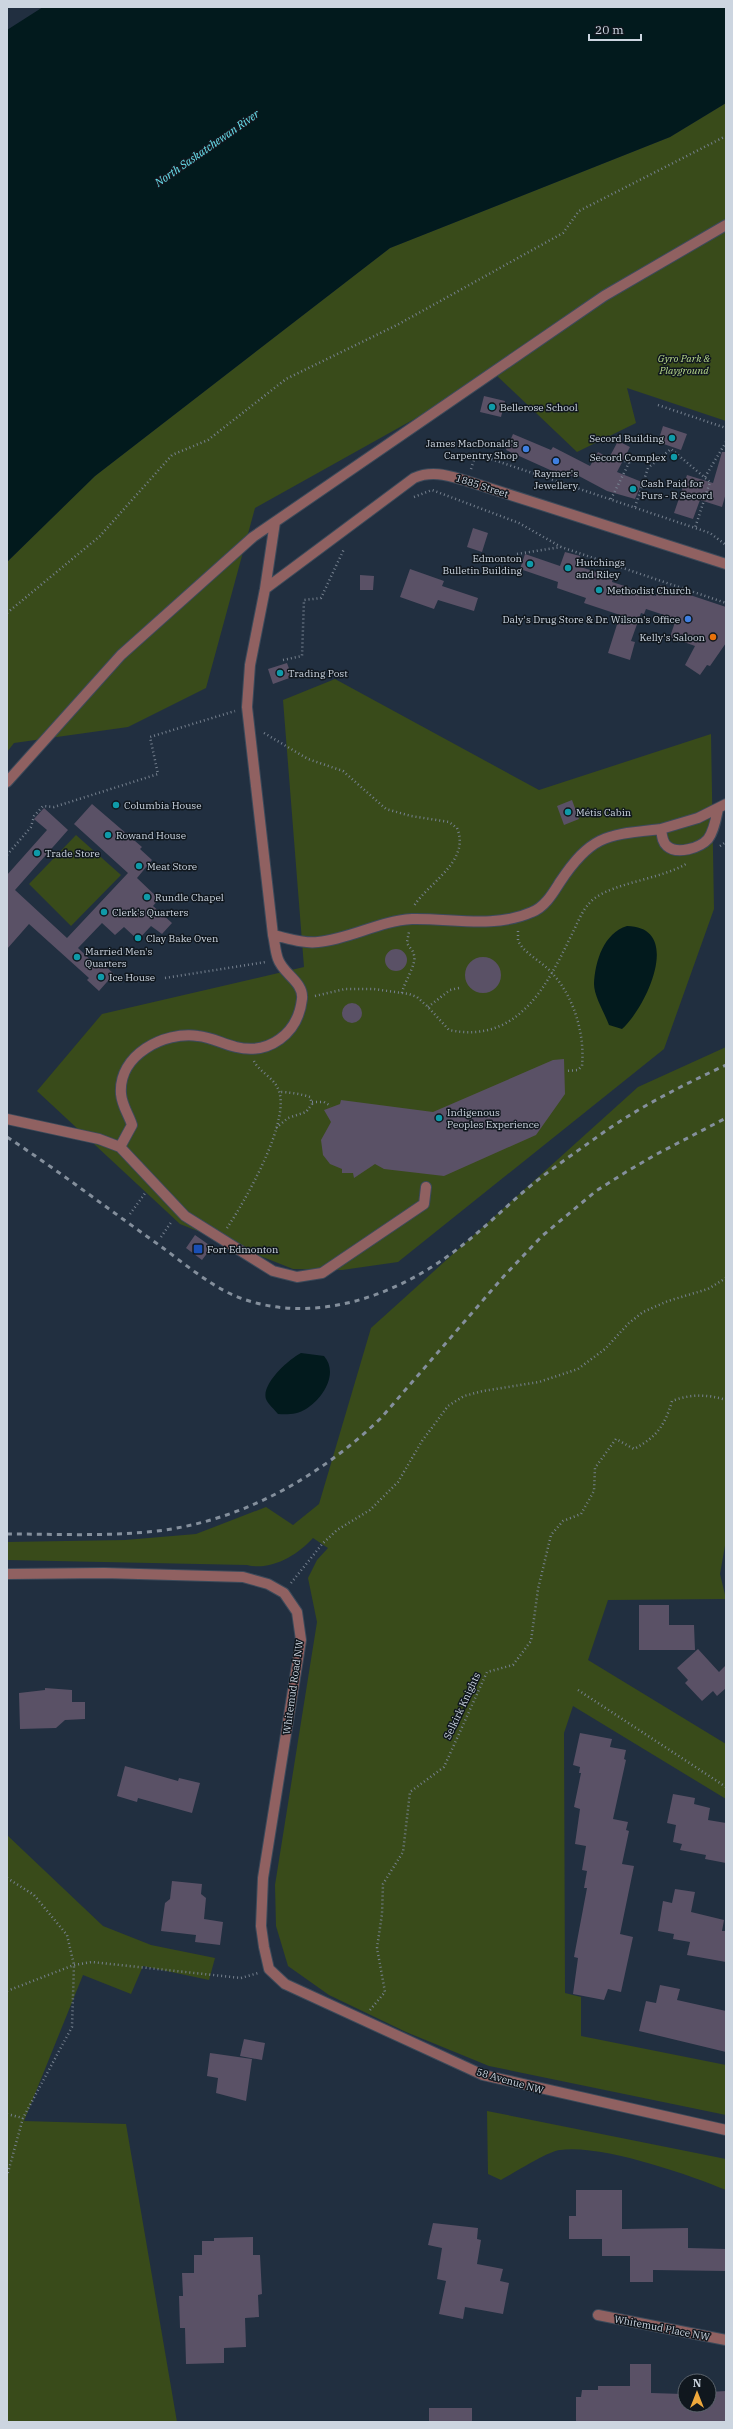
<svg xmlns="http://www.w3.org/2000/svg" width="733" height="2429" viewBox="0 0 733 2429" font-family="'IBM Plex Serif',serif">
	<rect width="100%" height="100%" fill="#212f40"/>
	<path fill="#394b1a" d="M726 103V421L627 388 636 423 577 452 495 374 255 508 206 688 128 727 14 743 7 752V562L95 476 390 248 670 137Z
		M335 679 539 790 711 734 714 909 664 1049 398 1262 342 1270 293 1269 180 1224 37 1091 102 1014 304 967 283 700Z
		M76 835 121 875 71 926 29 884Z
		M726 1047V1540L720 1574 726 1599 608 1600 588 1660 726 1744V1799L573 1706 564 1733 565 1993 581 1997V2036L726 2065V2115L489 2066 406 2032 329 1995 288 1966 276 1926 275 1885 317 1622 308 1578 317 1560 328 1548 313 1538C297 1556 270 1571 247 1565L7 1560V1542L125 1540 196 1534 266 1507 293 1525 319 1504 371 1328 638 1087Z
		M7 1835 103 1926 151 1945 215 1958 209 1980 143 1966 131 1994 83 1975 24 2121 126 2124 177 2422H7Z
		M487 2111 726 2159V2190C687 2174 601 2144 560 2150 548 2151 514 2173 501 2180L488 2174Z"/>
	<path fill="#021a1d" d="M43 7H726V103L670 137 390 248 95 476 7 562V30Z
		M627 926C684 927 646 1008 622 1029L609 1025C605 1014 594 996 594 984 595 961 604 933 627 926Z
		M301 1353 324 1356C339 1373 323 1399 306 1409 298 1414 288 1415 278 1414 275 1410 268 1404 266 1399 261 1384 289 1359 301 1353Z"/>
	<path fill="#5a5166" d="M484 396 505 401 501 417 480 412Z
		M663 426 687 434 681 450 658 442Z
		M513 434 551 450 553 447 590 466 598 452 609 458 618 441 630 447 617 472 642 482 635 499 607 491 577 475 576 478 561 471 559 474 506 450Z
		M722 452H726V493L722 507 700 500 693 519 674 513 687 475 713 483Z
		M473 528 488 533 482 552 467 547Z
		M565 552 580 556 577 566 613 577 612 582 656 596 660 585 726 607V643L710 666 707 665 700 675 685 665 695 646 670 637 676 619 646 609 644 614 641 613 631 641 635 642 630 660 608 653 620 615 584 603 586 598 557 588 558 582 520 569 525 554 560 566Z
		M410 569 444 581 442 586 478 598 474 611 438 600 434 609 400 597Z
		M360 575 374 576 373 590H360Z
		M287 663 292 677 273 684 268 669Z
		M572 800 579 819 564 825 557 806Z
		M92 804 142 847 140 849 152 860 137 878 159 899 153 906 172 923 162 934 151 926 138 940 124 927 115 935 102 923 78 948 98 967 102 963 114 974 99 991 87 980 89 978 29 924 7 949V875L47 830 34 819 44 808 68 830 15 890 67 938 128 873 74 824Z
		M385 960a11 11 0 1 1 22 0a11 11 0 1 1-22 0Z
		M465 975a18 18 0 1 1 36 0a18 18 0 1 1-36 0Z
		M342 1013a10 10 0 1 1 20 0a10 10 0 1 1-20 0Z
		M564 1059 565 1094 536 1135 444 1176 384 1169 375 1164 354 1178 353 1173H342V1169L330 1164 323 1155 321 1140 331 1122 324 1110 340 1104 341 1100 433 1112 553 1060Z
		M195 1235 212 1247 202 1260 186 1248Z
		M639 1605H669V1625H694L695 1650H639Z
		M698 1649 719 1672 726 1665V1688L717 1696 713 1691 702 1701 685 1683 688 1680 677 1668Z
		M45 1688 72 1690V1702H85V1719L65 1720 56 1728 20 1729 19 1693 45 1690Z
		M580 1733 612 1739 610 1747 626 1750 624 1759 626 1760 613 1819 628 1822 626 1830 629 1831 622 1864 634 1866 620 1934 633 1937 621 1992 608 1989 604 2000 573 1994 578 1958 574 1957 587 1888H584L587 1871 582 1870 586 1846 575 1844 580 1809 574 1807 581 1773H579L580 1767 573 1765Z
		M125 1766 178 1781 179 1778 200 1783 192 1813 138 1798 137 1802 117 1796Z
		M673 1794 695 1798 694 1804 710 1808 708 1820 726 1823V1863L705 1859 706 1855 680 1850 682 1844 673 1842 676 1825 667 1823Z
		M172 1881 202 1884 201 1894 206 1898 204 1919 223 1922 220 1945 195 1942 196 1935 161 1931 165 1903 170 1899Z
		M675 1889 695 1892 691 1912 724 1920 722 1931H726V1962L687 1955 690 1942 673 1939 674 1934 658 1931 663 1901 672 1903Z
		M660 1985 680 1989 677 2000 726 2011V2052L639 2031 646 2001 656 2003Z
		M244 2039 265 2043 262 2060 240 2056Z
		M210 2053 252 2059 246 2101 216 2093 218 2078 207 2076Z
		M576 2190H622V2229L688 2228V2248L726 2249V2271L653 2270V2282H630V2256H602V2239H569V2216H576Z
		M433 2223 478 2228 477 2239 481 2240 477 2264 503 2269 500 2281 509 2283 503 2314 465 2307 463 2319 439 2314 446 2281 437 2279 442 2248 428 2245Z
		M253 2237V2255H260L262 2294 258 2295 259 2317 245 2318 246 2347 224 2348V2363L186 2364 185 2328H180L179 2296H183L182 2273H194V2255H202V2241H214V2238Z
		M630 2364H651V2393L683 2394V2405H709V2392L726 2391V2422H576V2397H581L582 2390H598V2386H630Z
		M429 2408H472V2422H429Z"/>
	<g fill="none" stroke-linecap="round" stroke-linejoin="round">
		<defs>
			<path id="minor" d="M265 589 414 478C433 470 449 476 467 481L726 564
				M7 782 121 655 253 537 604 296 726 225
				M718 809C716 819 714 831 708 839 700 848 677 855 667 846 662 842 662 835 661 829L698 818 726 804
				M273 935C287 938 304 944 318 942 350 939 379 921 412 919 451 918 494 929 532 912 545 907 553 893 560 882 592 834 607 835 661 829
				M7 1119 99 1139 120 1147 185 1216 273 1271 297 1277 322 1273 424 1204 426 1187
				M120 1147 132 1125C129 1115 122 1106 121 1094 118 1055 164 1031 198 1036 211 1037 223 1044 236 1047 269 1055 298 1034 302 999 304 982 283 974 278 959 275 951 275 943 273 935L247 707 250 665 265 589 275 522
				M7 1574 104 1573 243 1577 268 1584 284 1593 297 1612 301 1640 263 1878 261 1926 264 1947 269 1969 285 1984 483 2075 726 2130
				M598 2315 726 2340"/>
		</defs>
		<use href="#minor" stroke="#3c4a5a" stroke-width="12"/>
		<path stroke="#76818f" stroke-width="2.5" stroke-dasharray="1 3" stroke-linecap="butt" d="M658 405 726 428
			M471 469 476 454 710 533 726 545
			M705 477 726 442
			M414 497 432 490 519 523 561 547
			M611 499 629 463 623 460
			M635 507 648 468 671 449 710 482 695 528
			M517 554 561 547 726 603
			M7 613 100 536 172 455 208 440 286 379 397 325 563 233 579 211 726 136
			M283 660 302 656 304 600 321 598 344 549
			M264 733 308 759 343 771 386 809 411 816 449 822 457 828C471 861 428 883 414 906
			M720 846 726 842
			M7 855 31 827 34 816 43 806 54 807 158 774 150 737 235 711
			M518 931V941L522 947C531 957 543 963 552 973 574 997 585 1034 582 1066L578 1070 565 1071
			M165 978 266 962
			M402 993C404 982 417 964 414 955 413 949 408 947 407 942L409 932
			M315 996 345 989H374L409 994 417 997 428 1007 449 1030C517 1044 546 988 571 936 578 923 582 908 595 898 618 882 660 879 686 864
			M428 1007 450 990 459 988
			M312 1102H324L331 1106
			M276 1128 288 1118 306 1112 312 1104 310 1097C301 1094 288 1092 279 1092
			M130 1214 146 1192
			M227 1228C245 1201 290 1123 279 1091 274 1077 260 1073 254 1061
			M161 1237 172 1221
			M291 1583 323 1543 337 1530 370 1510 398 1482 422 1441 448 1406 464 1396 483 1391 539 1382 578 1369 605 1349 629 1323 643 1312 668 1301 708 1289 726 1278
			M578 1690 726 1787
			M7 1878 34 1895 67 1935 74 1965 72 2027 23 2118 7 2176
			M7 1991 74 1965 92 1962 241 1978 258 1973
			M370 2010 385 1992 377 1948 382 1914 383 1884 403 1852 410 1792 444 1767 487 1672 513 1665 531 1641 538 1589 551 1535 563 1521 581 1514 594 1491 595 1468 616 1439 634 1449C657 1437 665 1425 672 1401 690 1394 707 1394 726 1400
			M7 2114 23 2118"/>
		<use href="#minor" stroke="#906161" stroke-width="10"/>
		<path stroke="#848f9c" stroke-width="3" stroke-dasharray="5 5" stroke-linecap="butt" d="M7 1137C59 1171 108 1209 159 1245 181 1261 208 1284 233 1295 305 1326 387 1300 448 1256 475 1237 498 1214 522 1193 545 1173 572 1155 597 1137 637 1108 681 1086 726 1065
			M7 1534C59 1534 113 1537 165 1530 247 1518 322 1475 381 1418L504 1276 542 1236 596 1191 626 1172 655 1155 726 1118"/>
	</g>
	<g fill="#0f9aa8" stroke="#10171e" stroke-width="1.5">
		<circle cx="492" cy="407" r="4"/>
		<circle cx="672" cy="438" r="4"/>
		<circle cx="674" cy="457" r="4"/>
		<circle cx="633" cy="489" r="4"/>
		<circle cx="530" cy="564" r="4"/>
		<circle cx="568" cy="568" r="4"/>
		<circle cx="599" cy="590" r="4"/>
		<circle cx="280" cy="673" r="4"/>
		<circle cx="116" cy="805" r="4"/>
		<circle cx="568" cy="812" r="4"/>
		<circle cx="108" cy="835" r="4"/>
		<circle cx="37" cy="853" r="4"/>
		<circle cx="139" cy="866" r="4"/>
		<circle cx="147" cy="897" r="4"/>
		<circle cx="104" cy="912" r="4"/>
		<circle cx="138" cy="938" r="4"/>
		<circle cx="77" cy="957" r="4"/>
		<circle cx="101" cy="977" r="4"/>
		<circle cx="439" cy="1118" r="4"/>
	</g>
	<g fill="#3f7fe0" stroke="#10171e" stroke-width="1.5">
		<circle cx="526" cy="449" r="4"/>
		<circle cx="556" cy="461" r="4"/>
		<circle cx="688" cy="619" r="4"/>
	</g>
	<circle fill="#e8710a" stroke="#10171e" stroke-width="1.5" cx="713" cy="637" r="4"/>
	<rect fill="#1a4fb4" stroke="#10171e" stroke-width="1.5" x="193" y="1244" width="10" height="10" rx="2"/>
	<g text-anchor="middle" dominant-baseline="central" stroke-width="3" stroke-linejoin="round" paint-order="stroke">
		<g font-size="10" font-style="italic" fill="#badb8c" stroke="#10171e">
			<text x="684" y="358">Gyro Park &amp;<tspan x="684" dy="12">Playground</tspan></text>
		</g>
		<g font-size="10" fill="#ccd5e0" stroke="#10171e" text-anchor="start">
			<text x="500" y="407">Bellerose School</text>
			<text x="664" y="438" text-anchor="end">Secord Building</text>
			<text x="518" y="443" text-anchor="end">James MacDonald's<tspan x="518" dy="12">Carpentry Shop</tspan></text>
			<text x="666" y="457" text-anchor="end">Secord Complex</text>
			<text x="556" y="473" text-anchor="middle">Raymer's<tspan x="556" dy="12">Jewellery</tspan></text>
			<text x="641" y="483">Cash Paid for<tspan x="641" dy="12">Furs - R Secord</tspan></text>
			<text x="522" y="558" text-anchor="end">Edmonton<tspan x="522" dy="12">Bulletin Building</tspan></text>
			<text x="576" y="562">Hutchings<tspan x="576" dy="12">and Riley</tspan></text>
			<text x="607" y="590">Methodist Church</text>
			<text x="680" y="619" text-anchor="end">Daly's Drug Store &amp; Dr. Wilson's Office</text>
			<text x="705" y="637" text-anchor="end">Kelly's Saloon</text>
			<text x="288" y="673">Trading Post</text>
			<text x="124" y="805">Columbia House</text>
			<text x="576" y="812">Métis Cabin</text>
			<text x="116" y="835">Rowand House</text>
			<text x="45" y="853">Trade Store</text>
			<text x="147" y="866">Meat Store</text>
			<text x="155" y="897">Rundle Chapel</text>
			<text x="112" y="912">Clerk's Quarters</text>
			<text x="146" y="938">Clay Bake Oven</text>
			<text x="85" y="951">Married Men's<tspan x="85" dy="12">Quarters</tspan></text>
			<text x="109" y="977">Ice House</text>
			<text x="447" y="1112">Indigenous<tspan x="447" dy="12">Peoples Experience</tspan></text>
			<text x="207" y="1249">Fort Edmonton</text>
		</g>
		<g font-size="10" fill="#ccd5e0" stroke="#10171e">
			<text transform="translate(482 486) rotate(18)">1885 Street</text>
			<text transform="translate(293 1687) rotate(-82)">Whitemud Road NW</text>
			<text transform="translate(462 1706) rotate(-65)">Selkirk Knights</text>
			<text transform="translate(510 2081) rotate(16)">58 Avenue NW</text>
			<text transform="translate(662 2328) rotate(11)">Whitemud Place NW</text>
		</g>
		<g font-size="11" font-style="italic" fill="#6be3f1" stroke="#10171e">
			<text transform="translate(207 148) rotate(-35)">North Saskatchewan River</text>
		</g>
	</g>
	<rect width="733" height="2429" fill="none" stroke="#ccd5e0" stroke-width="16"/>
	<g transform="translate(697 2393)"><circle r="19" fill="#10171e" stroke="#5b636c"/>
	<path d="M0-3L7 15L0 10L-7 15Z" fill="#eea83c"/>
	<text y="-6" font-size="11" font-weight="bold" text-anchor="middle" fill="#ccd5e0">N</text>
	</g>
	<path d="M589 34v6h52v-6" fill="none" stroke="#ccd5e0" stroke-width="2"/>
	<text x="595" y="34" font-size="12" fill="#ccd5e0" stroke="#10171e" stroke-width="3" paint-order="stroke">20 m</text>
</svg>
